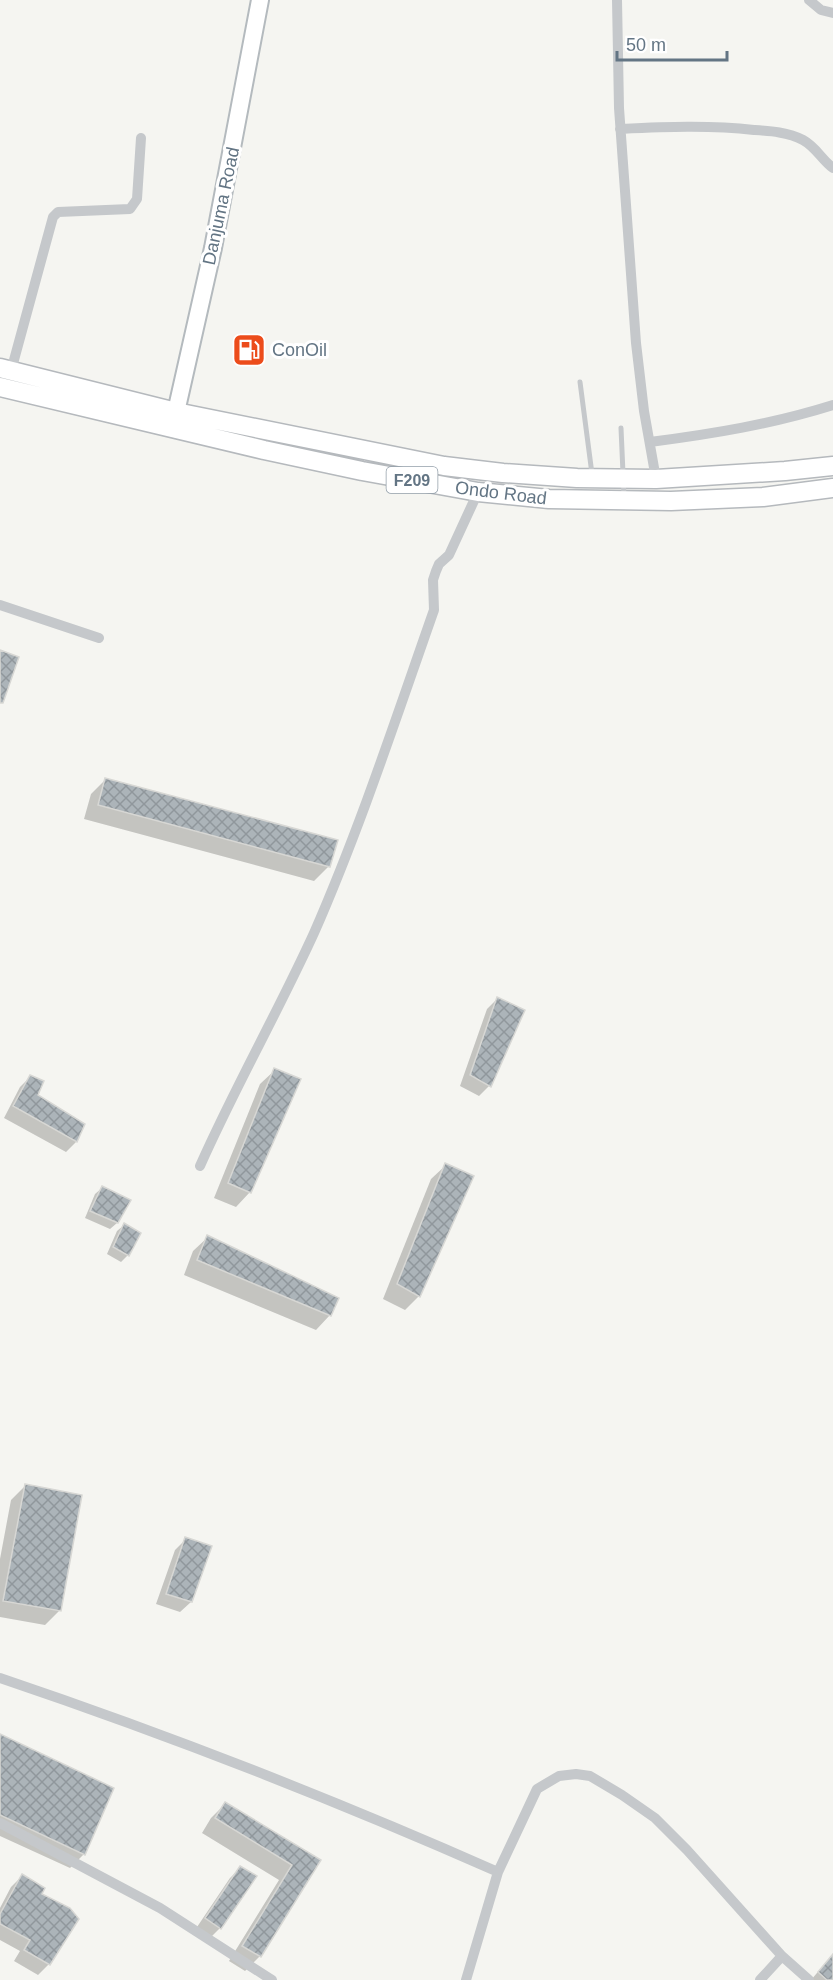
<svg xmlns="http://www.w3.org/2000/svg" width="833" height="1980" viewBox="0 0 833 1980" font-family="Helvetica,sans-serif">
	<defs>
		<pattern id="building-cross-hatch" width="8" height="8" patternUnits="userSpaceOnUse" patternTransform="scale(1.5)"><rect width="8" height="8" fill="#acb4b9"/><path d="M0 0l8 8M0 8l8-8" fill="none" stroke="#90979c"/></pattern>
	</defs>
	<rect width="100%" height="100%" fill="#f5f5f1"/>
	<path fill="#0003" d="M106 779 329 866 314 881 84 819 91 794Z
		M498 998 489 1086 479 1096 460 1086 487 1009Z
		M275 1070 250 1192 236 1207 214 1198 260 1084Z
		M30 1077 37 1096 83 1125 76 1142 66 1152 4 1118 20 1087Z
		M446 1165 419 1296 405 1310 383 1299 431 1179Z
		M102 1188 117 1223 110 1229 85 1218 95 1194Z
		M124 1225 139 1234 128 1255 121 1262 107 1254 117 1231Z
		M208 1237 330 1315 316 1330 184 1275 193 1251Z
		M25 1486 80 1496 59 1611 45 1625 0 1617V1559L11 1500Z
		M186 1539 191 1602 180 1612 156 1604 175 1550Z
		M0 1736 84 1854 70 1868 0 1836Z
		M225 1804 319 1860 260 1956 245 1971 229 1961 279 1880 202 1833 211 1818Z
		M240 1868 220 1928 209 1939 195 1930 230 1878Z
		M22 1876 40 1894 77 1919 49 1964 38 1975 14 1961 20 1951 0 1940V1908L11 1887Z
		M833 1954V1980H811Z"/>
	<path fill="url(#building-cross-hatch)" stroke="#d7d7d4" stroke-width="1.5" d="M0 650 19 657 3 703H0Z
		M105 778 338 840 330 867 98 805Z
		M497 997 525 1010 491 1087 470 1075Z
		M274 1068 301 1079 251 1193 228 1183Z
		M30 1075 44 1081 38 1095 85 1124 77 1142 13 1106Z
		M445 1163 474 1176 420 1297 397 1284Z
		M102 1186 131 1200 118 1223 90 1211Z
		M124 1223 141 1233 129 1256 113 1247Z
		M207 1235 339 1298 331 1316 197 1260Z
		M25 1484 82 1495 61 1611 3 1601Z
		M185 1537 212 1546 192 1602 166 1594Z
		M0 1734 114 1788 85 1855 0 1815Z
		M225 1802 321 1860 261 1957 242 1946 292 1865 215 1818Z
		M240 1866 257 1876 221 1929 205 1918Z
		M22 1874 45 1888 42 1894 70 1908 79 1919 50 1965 24 1950 30 1940 0 1924V1914Z
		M833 1954V1980H827L818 1972Z"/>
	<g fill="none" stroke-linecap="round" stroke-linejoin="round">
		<defs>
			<path id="secondary" d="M176 412 213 248 260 0"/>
			<path id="primary" d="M0 368 176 412 444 466 503 473 577 478 656 479 785 471 833 466
				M0 387 264 450 362 471 478 492 549 499 671 501 763 497 833 488"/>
		</defs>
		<use href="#secondary" stroke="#b4babe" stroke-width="20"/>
		<use href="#primary" stroke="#b5b9bd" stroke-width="21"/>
		<path stroke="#c5c8cb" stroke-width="5" d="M580 382 592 474
			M621 428 624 496"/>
		<path stroke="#c5c8cb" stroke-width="10" d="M617 0 619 108 636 343 644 411 656 479
			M809 0 821 10 833 13
			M620 129C665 127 709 125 754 130 770 131 788 132 803 140 816 147 822 160 833 168
			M11 371 53 217 58 212 130 209 137 199 141 138
			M650 442C712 434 773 424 833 405
			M0 605 99 638
			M200 1166C235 1087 278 1012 314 933 360 828 396 718 434 610L433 580 436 571 439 564 449 555 478 492
			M0 1678C169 1735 335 1800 498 1872L466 1980
			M0 1823 160 1908 272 1980
			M498 1872 537 1789 559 1776 576 1774 590 1776 622 1795 655 1818 687 1850 782 1956 809 1980
			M760 1980 782 1956"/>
		<use href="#secondary" stroke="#fff" stroke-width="16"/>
		<use href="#primary" stroke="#fff" stroke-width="18"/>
	</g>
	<defs>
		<symbol id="fuel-square" viewBox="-11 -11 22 22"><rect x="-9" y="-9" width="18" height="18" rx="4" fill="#ec4c1b" stroke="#fff"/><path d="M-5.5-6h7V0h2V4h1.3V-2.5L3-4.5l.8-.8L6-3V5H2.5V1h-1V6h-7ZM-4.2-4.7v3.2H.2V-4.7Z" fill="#fff"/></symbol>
	</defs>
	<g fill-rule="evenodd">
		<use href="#fuel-square" x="230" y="331" width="38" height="38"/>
	</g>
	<g text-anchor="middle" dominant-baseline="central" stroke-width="6" stroke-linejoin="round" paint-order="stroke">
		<rect fill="#fff" stroke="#929ea9" stroke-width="1.5" x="386.5" y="467" width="51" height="26" rx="4.5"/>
		<g font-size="16" font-weight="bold" fill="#637584">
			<text x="412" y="480">F209</text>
		</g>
		<g font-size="18" fill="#637584" stroke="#fff">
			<text transform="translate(221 206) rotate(-78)">Danjuma Road</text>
			<text transform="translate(501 493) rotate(7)">Ondo Road</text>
		</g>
		<g font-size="18" fill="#637584" stroke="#fff" text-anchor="start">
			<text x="272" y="350">ConOil</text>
		</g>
	</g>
	<path d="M617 51v9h110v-9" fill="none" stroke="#637584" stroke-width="3"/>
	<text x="626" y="51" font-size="18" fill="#637584" stroke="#ffffff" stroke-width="4.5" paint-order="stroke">50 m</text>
</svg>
